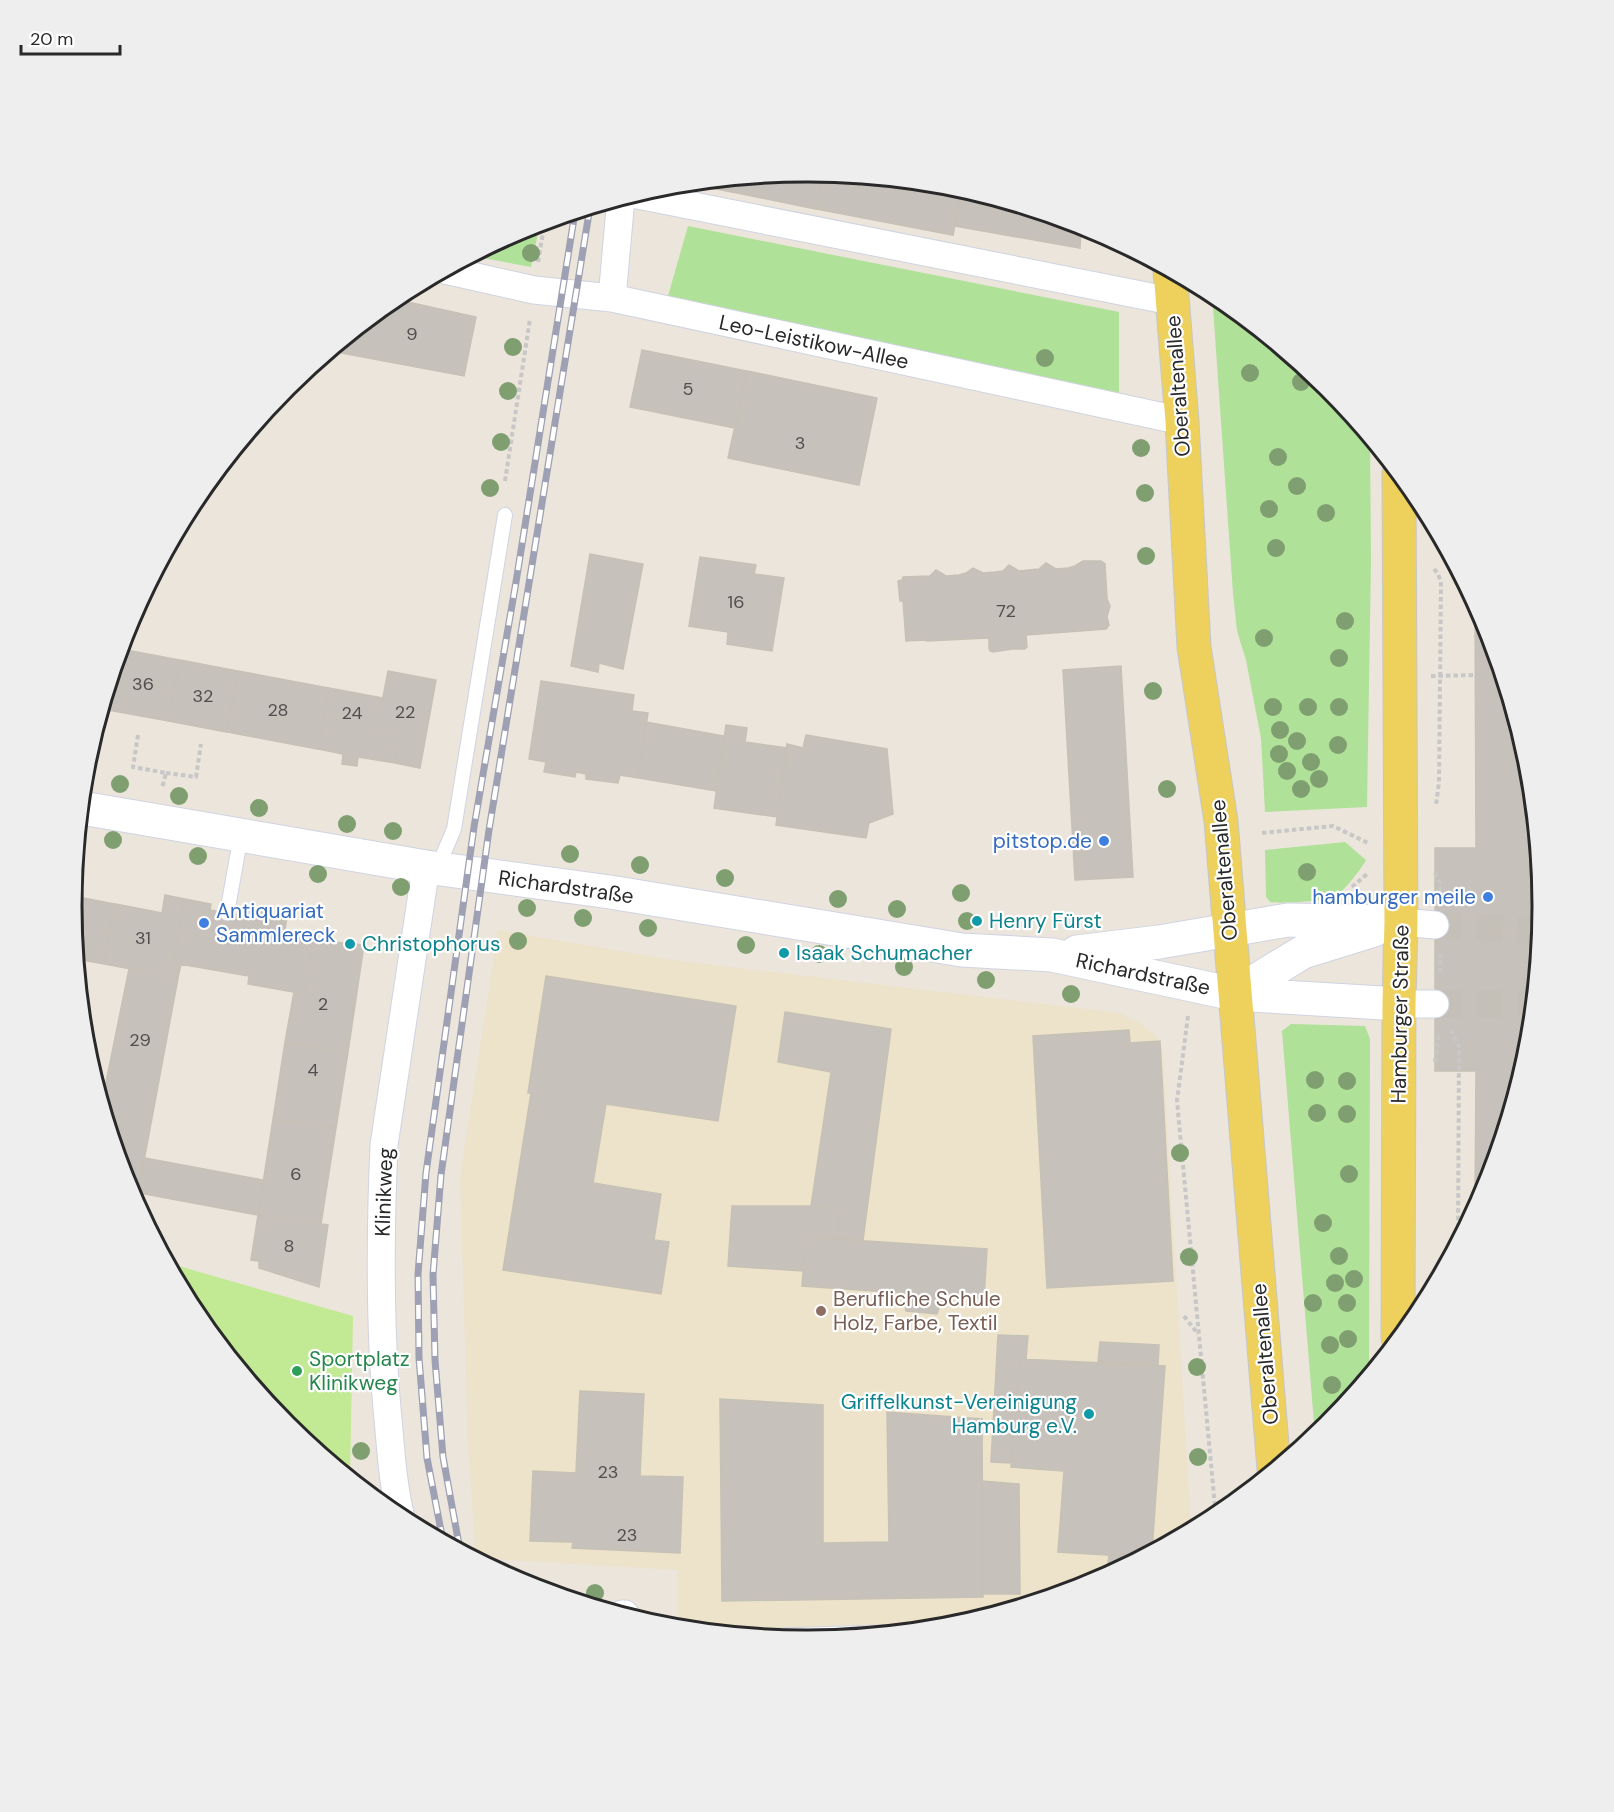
<svg xmlns="http://www.w3.org/2000/svg" width="1614" height="1812" viewBox="0 0 1614 1812" font-family="'DM Sans',sans-serif">
	<rect width="100%" height="100%" fill="#ebe5db"/>
	<path fill="#ede2ca" d="M498 930 672 960 1120 1013 1140 1023 1156 1036 1163 1053 1191 1530 1088 1585 963 1623 703 1631 690 1629 677 1617V1570L476 1558 468 1447 460 1176Z"/>
	<path fill="#afe198" d="M540 223 531 267 472 256 526 227Z
		M688 226 1119 312V394L668 296Z
		M1212 293 1327 387 1370 439 1371 560 1367 807 1265 812 1261 738 1246 660 1237 631 1233 593Z
		M1345 842 1366 860C1362 868 1344 891 1336 896 1327 901 1281 904 1270 902L1266 897 1265 850Z
		M1291 1024 1365 1026 1370 1039 1369 1374 1326 1426 1315 1435 1282 1031Z"/>
	<path fill="#c2e993" d="M168 1263 353 1316 350 1477 287 1425 196 1314Z"/>
	<path fill="#c7c1bb" stroke="#c6c1b5" stroke-width="1.5" d="M807 171 823 173 816 209 732 192 734 178Z
		M823 173 951 185 962 189 953 235 816 209Z
		M734 178 732 192 688 183Z
		M962 189 1081 225 1080 248 954 226Z
		M394 299 476 317 464 376 331 351Z
		M642 350 747 371 735 428 630 407Z
		M747 371 877 398 859 485 728 458Z
		M590 554 643 564 623 669 599 663 598 672 571 666Z
		M700 557 756 565 754 574 784 578 772 651 727 644 728 632 689 626Z
		M1083 561H1101L1105 564 1107 599 1110 606 1107 617 1109 625 1106 629 1026 635 1027 647 1025 649H1012L993 652 990 651 989 648V639L987 638 927 641 925 640 906 641 903 601H900L898 581 902 580 903 577 930 576 936 570 946 576 959 575 966 573 973 568 983 573 995 572 1003 571 1009 565 1019 571 1039 569 1046 563 1056 569 1068 568 1075 566Z
		M1475 604 1486 625 1528 763 1542 906 1528 1050 1486 1188 1475 1207 1476 1071H1435V848H1476Z
		M121 649 180 660 168 721 102 709Z
		M180 660 238 671 227 732 168 721Z
		M1121 666 1133 877 1075 880 1063 670Z
		M238 671 329 688 318 749 227 732Z
		M388 671 436 680 420 768 395 763 401 733 377 728Z
		M541 681 634 695 632 711 648 713 638 778 620 775 618 783 586 779V774L576 772 575 777 544 772 546 762 529 759Z
		M329 688 383 698 377 728 401 733 395 763 358 757 357 766 342 764 343 754 318 749Z
		M646 722 724 736 716 791 638 778Z
		M726 725 747 728 745 742 787 748 777 817 714 808Z
		M806 735 887 749 893 814 869 823 866 838 776 825 787 744 803 748Z
		M165 895 185 899 173 963 181 964 178 978 104 964 115 904 162 913Z
		M73 896 115 904 104 964 77 959 72 906Z
		M185 899 211 904 210 910 240 915 241 908 287 917 284 935 313 940 304 994 248 984 249 976 173 963Z
		M313 940 364 945 348 1052 285 1042 294 992 304 994Z
		M129 969 178 978 149 1134 109 1124 102 1102Z
		M546 976 736 1006 718 1121 606 1104 593 1183 661 1194 654 1240 669 1242 661 1294 503 1270 531 1093H528Z
		M785 1012 891 1029 863 1240 840 1238 837 1208 811 1206 831 1072 778 1062Z
		M1129 1030 1130 1043 1160 1041 1173 1281 1047 1288 1033 1036Z
		M285 1042 348 1052 336 1128 273 1119Z
		M273 1119 336 1128 321 1224 258 1215Z
		M109 1124 149 1134 136 1203 128 1187Z
		M145 1158 263 1180 258 1215 139 1193Z
		M732 1206H811L837 1208 840 1238 806 1237 803 1271 728 1266Z
		M258 1215 328 1225 319 1287 259 1268V1261L251 1260Z
		M806 1237 987 1249 984 1299 943 1296 937 1314 906 1311 903 1293 802 1286Z
		M998 1335 1028 1336 1026 1359H1020L1011 1463 991 1462Z
		M1100 1342 1159 1345 1158 1365 1098 1362Z
		M1020 1359 1165 1366 1152 1551 1140 1557 1058 1552 1064 1471 1011 1467Z
		M580 1391 644 1394 640 1476 683 1477 680 1553 572 1548 573 1542 530 1541 533 1471 576 1473Z
		M720 1399 823 1405V1543L889 1542 887 1412 982 1419 983 1597 722 1601Z
		M982 1481 1019 1484 1020 1594H983Z
		M1109 1555 1140 1557 1107 1575Z"/>
	<g fill="none" stroke-linecap="round" stroke-linejoin="round">
		<path stroke="#c4bfb7" stroke-width="27" stroke-dasharray="27 14" stroke-linecap="butt" d="M1435 925 1540 930
			M1435 1004H1532"/>
		<defs>
			<path id="lane" d="M437 869 454 829 505 515
				M227 913 241 835
				M760 1636 896 1632"/>
			<path id="street" d="M633 194 1171 301
				M445 270 534 290 612 298 1182 421
				M612 298 621 198
				M1401 922 1435 925
				M1399 1004H1435
				M401 1518C393 1485 391 1453 388 1419 379 1328 380 1236 384 1145L426 867
				M622 1614H625"/>
			<path id="secondary" d="M82 808 426 867 610 892 962 950 1052 955 1234 994 1399 1004
				M1077 952 1159 942 1288 920 1401 922
				M1234 994 1303 952 1374 930"/>
			<path id="primary" d="M1170 271 1182 421 1194 647 1221 821 1274 1469
				M1398 1338 1399 1004 1401 922 1399 474"/>
		</defs>
		<use href="#lane" stroke="#d0d3e2" stroke-width="16"/>
		<use href="#street" stroke="#d0d3e2" stroke-width="29"/>
		<use href="#secondary" stroke="#d0d3e2" stroke-width="35"/>
		<use href="#primary" stroke="#c7c7c7" stroke-width="35"/>
		<path stroke="#c7c7c7" stroke-width="4" stroke-dasharray="4.5 3" stroke-linecap="butt" d="M538 262 545 221
			M505 481 530 319
			M1434 569 1438 574 1441 582 1439 782 1436 805
			M1431 676 1475 675
			M138 735 133 767 166 773 162 788
			M166 773 196 777 201 744
			M1262 833 1333 826 1368 843
			M1435 873 1440 882V897
			M1352 887 1367 874
			M1440 953V975
			M1188 1016 1177 1101 1216 1517
			M1451 1030 1459 1047 1458 1240
			M1435 1062 1439 1033
			M1184 1316 1198 1334"/>
		<use href="#lane" stroke="#fff" stroke-width="14"/>
		<use href="#street" stroke="#fff" stroke-width="27"/>
		<use href="#secondary" stroke="#fff" stroke-width="33"/>
		<use href="#primary" stroke="#eed05d" stroke-width="33"/>
		<defs>
			<path id="rail" d="M443 1541 427 1458 419 1358 418 1274 426 1173 474 827 516 582 575 212
				M460 1550 443 1457 435 1360 433 1275 441 1175 489 830 590 207"/>
		</defs>
		<use href="#rail" stroke="#9ea0b3" stroke-width="7"/>
		<use href="#rail" stroke="#fff" stroke-width="4.5" stroke-dasharray="14" stroke-linecap="butt"/>
	</g>
	<g fill="#809f71">
		<circle cx="531" cy="253" r="9"/>
		<circle cx="513" cy="347" r="9"/>
		<circle cx="1045" cy="358" r="9"/>
		<circle cx="1250" cy="373" r="9"/>
		<circle cx="1301" cy="382" r="9"/>
		<circle cx="508" cy="391" r="9"/>
		<circle cx="501" cy="442" r="9"/>
		<circle cx="1141" cy="448" r="9"/>
		<circle cx="1278" cy="457" r="9"/>
		<circle cx="1297" cy="486" r="9"/>
		<circle cx="490" cy="488" r="9"/>
		<circle cx="1145" cy="493" r="9"/>
		<circle cx="1269" cy="509" r="9"/>
		<circle cx="1326" cy="513" r="9"/>
		<circle cx="1276" cy="548" r="9"/>
		<circle cx="1146" cy="556" r="9"/>
		<circle cx="1345" cy="621" r="9"/>
		<circle cx="1264" cy="638" r="9"/>
		<circle cx="1339" cy="658" r="9"/>
		<circle cx="1153" cy="691" r="9"/>
		<circle cx="1273" cy="707" r="9"/>
		<circle cx="1308" cy="707" r="9"/>
		<circle cx="1339" cy="707" r="9"/>
		<circle cx="1280" cy="730" r="9"/>
		<circle cx="1297" cy="741" r="9"/>
		<circle cx="1338" cy="745" r="9"/>
		<circle cx="1279" cy="754" r="9"/>
		<circle cx="1311" cy="762" r="9"/>
		<circle cx="1287" cy="771" r="9"/>
		<circle cx="1319" cy="779" r="9"/>
		<circle cx="120" cy="784" r="9"/>
		<circle cx="1167" cy="789" r="9"/>
		<circle cx="1301" cy="789" r="9"/>
		<circle cx="179" cy="796" r="9"/>
		<circle cx="259" cy="808" r="9"/>
		<circle cx="347" cy="824" r="9"/>
		<circle cx="393" cy="831" r="9"/>
		<circle cx="113" cy="840" r="9"/>
		<circle cx="570" cy="854" r="9"/>
		<circle cx="198" cy="856" r="9"/>
		<circle cx="640" cy="865" r="9"/>
		<circle cx="1307" cy="872" r="9"/>
		<circle cx="318" cy="874" r="9"/>
		<circle cx="725" cy="878" r="9"/>
		<circle cx="401" cy="887" r="9"/>
		<circle cx="961" cy="893" r="9"/>
		<circle cx="838" cy="899" r="9"/>
		<circle cx="527" cy="908" r="9"/>
		<circle cx="897" cy="909" r="9"/>
		<circle cx="583" cy="918" r="9"/>
		<circle cx="967" cy="921" r="9"/>
		<circle cx="648" cy="928" r="9"/>
		<circle cx="518" cy="941" r="9"/>
		<circle cx="746" cy="945" r="9"/>
		<circle cx="819" cy="954" r="9"/>
		<circle cx="904" cy="967" r="9"/>
		<circle cx="986" cy="980" r="9"/>
		<circle cx="1071" cy="994" r="9"/>
		<circle cx="1315" cy="1080" r="9"/>
		<circle cx="1347" cy="1081" r="9"/>
		<circle cx="1317" cy="1113" r="9"/>
		<circle cx="1347" cy="1114" r="9"/>
		<circle cx="1180" cy="1153" r="9"/>
		<circle cx="1349" cy="1174" r="9"/>
		<circle cx="1323" cy="1223" r="9"/>
		<circle cx="1339" cy="1256" r="9"/>
		<circle cx="1189" cy="1257" r="9"/>
		<circle cx="1354" cy="1279" r="9"/>
		<circle cx="1335" cy="1283" r="9"/>
		<circle cx="1313" cy="1303" r="9"/>
		<circle cx="1347" cy="1303" r="9"/>
		<circle cx="1348" cy="1339" r="9"/>
		<circle cx="1330" cy="1345" r="9"/>
		<circle cx="1197" cy="1367" r="9"/>
		<circle cx="1332" cy="1385" r="9"/>
		<circle cx="361" cy="1451" r="9"/>
		<circle cx="1198" cy="1457" r="9"/>
		<circle cx="595" cy="1593" r="9"/>
	</g>
	<g fill="#3f7fe0" stroke="#fff" stroke-width="2">
		<circle cx="1104" cy="841" r="6"/>
		<circle cx="1488" cy="897" r="6"/>
		<circle cx="204" cy="923" r="6"/>
	</g>
	<g fill="#0f9aa8" stroke="#fff" stroke-width="2">
		<circle cx="977" cy="921" r="6"/>
		<circle cx="350" cy="944" r="6"/>
		<circle cx="784" cy="953" r="6"/>
		<circle cx="1089" cy="1414" r="6"/>
	</g>
	<circle fill="#8d6e63" stroke="#fff" stroke-width="2" cx="821" cy="1311" r="6"/>
	<circle fill="#2e9e5b" stroke="#fff" stroke-width="2" cx="297" cy="1371" r="6"/>
	<g text-anchor="middle" dominant-baseline="central" stroke-width="4.5" stroke-linejoin="round" paint-order="stroke">
		<g font-size="18" fill="#504f4e">
			<text x="412" y="334">9</text>
			<text x="688" y="389">5</text>
			<text x="800" y="443">3</text>
			<text x="736" y="602">16</text>
			<text x="1006" y="611">72</text>
			<text x="143" y="684">36</text>
			<text x="203" y="696">32</text>
			<text x="278" y="710">28</text>
			<text x="405" y="712">22</text>
			<text x="352" y="713">24</text>
			<text x="143" y="938">31</text>
			<text x="323" y="1004">2</text>
			<text x="140" y="1040">29</text>
			<text x="313" y="1070">4</text>
			<text x="296" y="1174">6</text>
			<text x="289" y="1246">8</text>
			<text x="608" y="1472">23</text>
			<text x="627" y="1535">23</text>
		</g>
		<g font-size="21" fill="#292929" stroke="#fff">
			<text transform="translate(814 342) rotate(12)">Leo-Leistikow-Allee</text>
			<text transform="translate(1178 386) rotate(-94)">Oberaltenallee</text>
			<text transform="translate(1224 870) rotate(-95)">Oberaltenallee</text>
			<text transform="translate(566 887) rotate(8)">Richardstraße</text>
			<text transform="translate(1143 974) rotate(12)">Richardstraße</text>
			<text transform="translate(1400 1014) rotate(-89)">Hamburger Straße</text>
			<text transform="translate(384 1192) rotate(-88)">Klinikweg</text>
			<text transform="translate(1265 1354) rotate(-95)">Oberaltenallee</text>
		</g>
		<g font-size="21" fill="#366cbe" stroke="#fff" text-anchor="end">
			<text x="1092" y="841">pitstop.de</text>
			<text x="1476" y="897">hamburger meile</text>
			<text x="216" y="911" text-anchor="start">Antiquariat<tspan x="216" dy="24">Sammlereck</tspan></text>
		</g>
		<g font-size="21" fill="#0d838f" stroke="#fff" text-anchor="start">
			<text x="989" y="921">Henry Fürst</text>
			<text x="362" y="944">Christophorus</text>
			<text x="796" y="953">Isaak Schumacher</text>
			<text x="1077" y="1402" text-anchor="end">Griffelkunst-Vereinigung<tspan x="1077" dy="24">Hamburg e.V.</tspan></text>
		</g>
		<g font-size="21" fill="#785e54" stroke="#fff" text-anchor="start">
			<text x="833" y="1299">Berufliche Schule<tspan x="833" dy="24">Holz, Farbe, Textil</tspan></text>
		</g>
		<g font-size="21" fill="#27864d" stroke="#fff" text-anchor="start">
			<text x="309" y="1359">Sportplatz<tspan x="309" dy="24">Klinikweg</tspan></text>
		</g>
	</g>
	<path d="M0 0H1614V1812H0ZM806 182H808A724 724 0 0 1 1532 906V906A724 724 0 0 1 808 1630H806A724 724 0 0 1 82 906V906A724 724 0 0 1 806 182Z" fill="#eee" fill-rule="evenodd"/>
	<path fill="none" stroke="#292929" stroke-width="3" d="M806 182H808A724 724 0 0 1 1532 906V906A724 724 0 0 1 808 1630H806A724 724 0 0 1 82 906V906A724 724 0 0 1 806 182Z"/>
	<path d="M21 45v9h99v-9" fill="none" stroke="#292929" stroke-width="3"/>
	<text x="30" y="45" font-size="18" fill="#292929" stroke="#ffffff" stroke-width="4.5" paint-order="stroke">20 m</text>
</svg>
